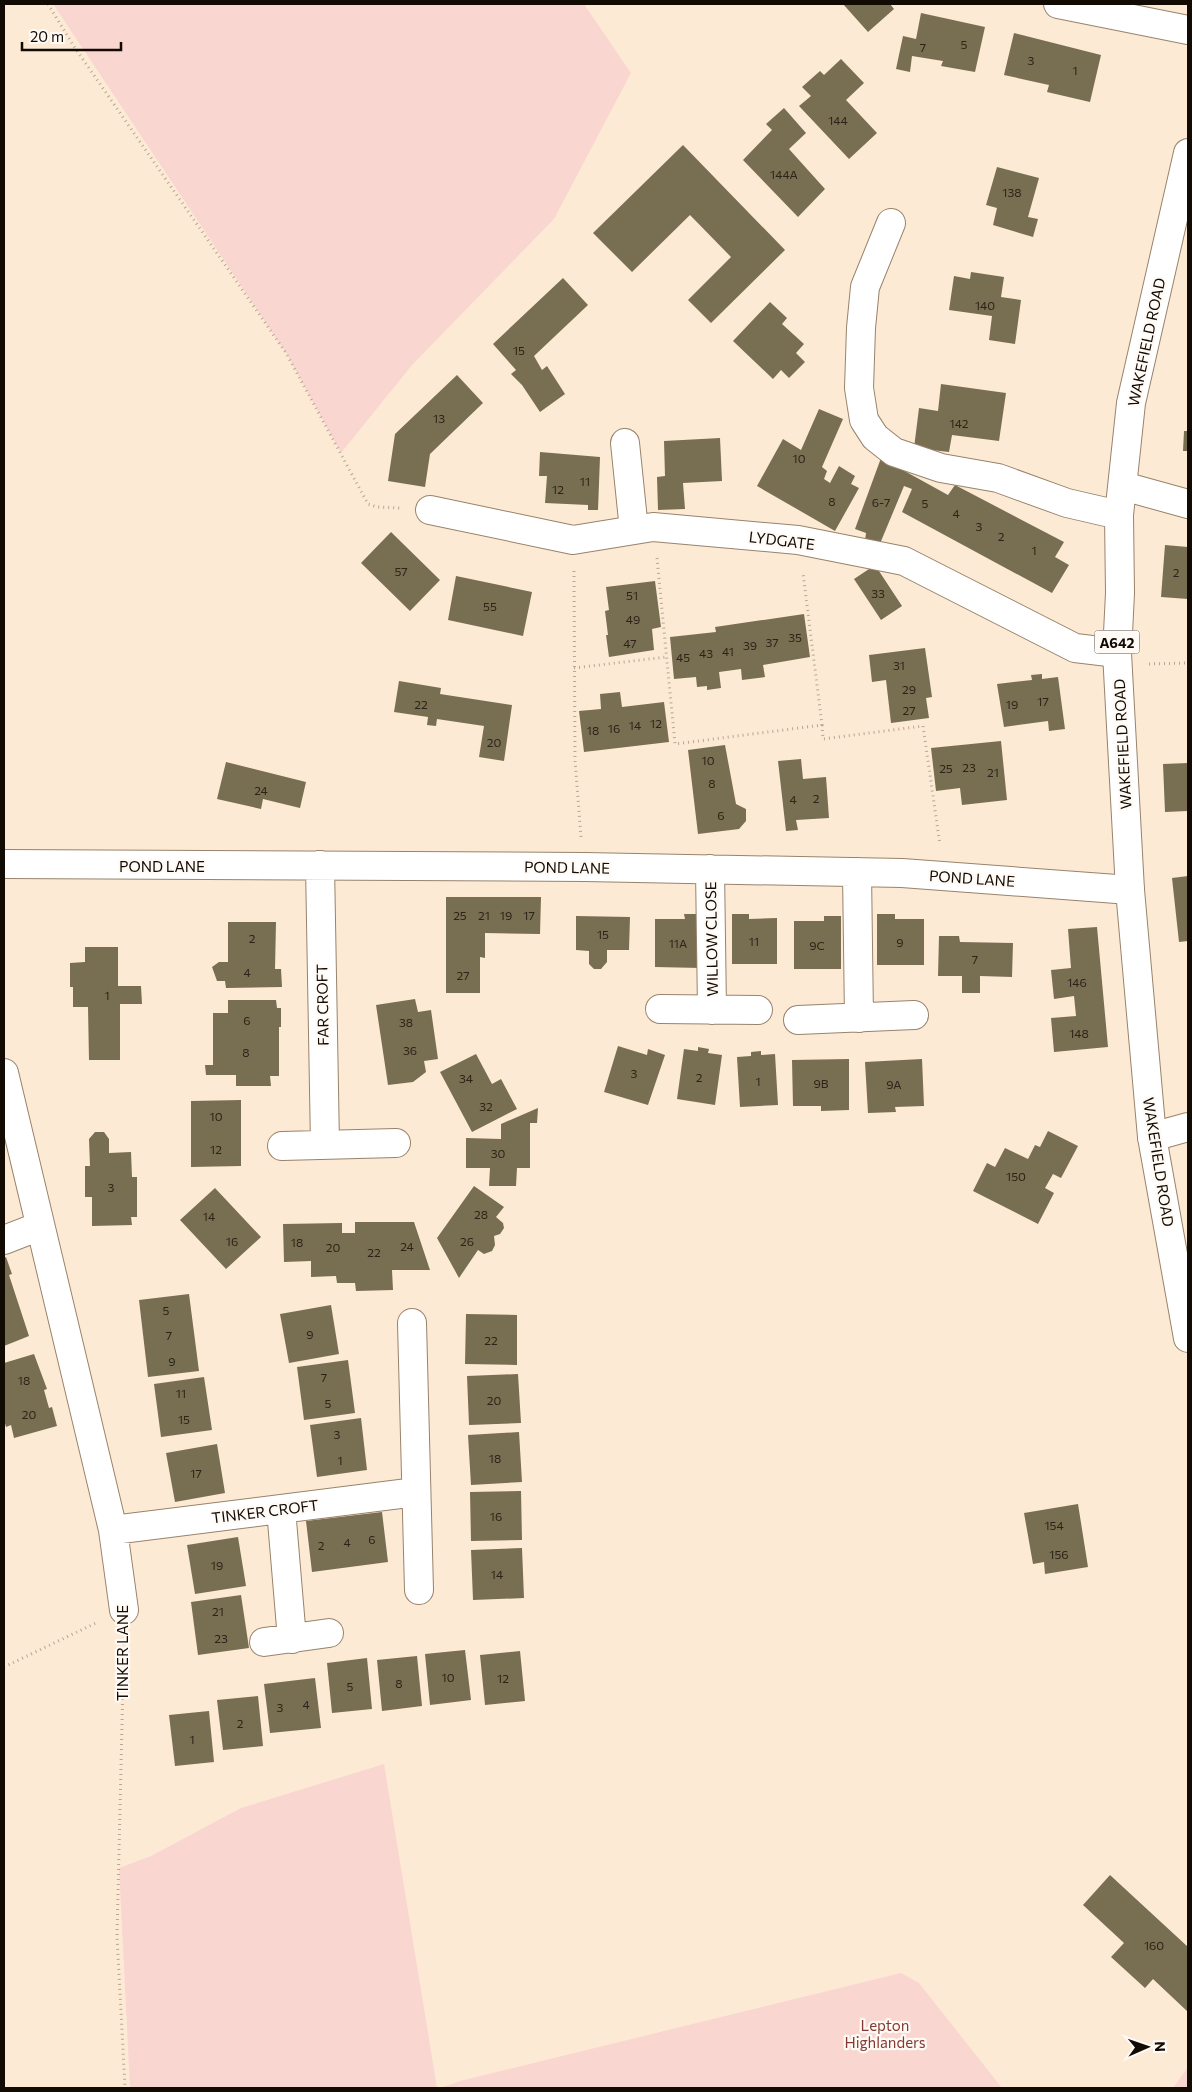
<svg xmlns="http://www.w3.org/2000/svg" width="1192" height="2092" viewBox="0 0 1192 2092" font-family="Commissioner,sans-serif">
	<rect width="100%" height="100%" fill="#fdead5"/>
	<path fill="#fad6d0" d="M53 4H584L631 73 554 219 412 365 341 453 286 353Z
		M384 1764 437 2088H130L119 1868 151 1856 241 1808Z
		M901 1973 919 1983 1002 2088H440L460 2081Z
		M1188 2067V2088H1173Z"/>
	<path fill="#786e52" d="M843 4H890L894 9 868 32Z
		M921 13 985 27 975 72 941 66 943 61 912 56 910 72 896 69 903 36 916 39Z
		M1014 33 1101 55 1090 102 1047 92 1049 85 1004 75Z
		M841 59 864 83 846 100 877 133 849 159 799 106 811 96 802 87 820 71 824 75Z
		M784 108 806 133 789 149 825 189 798 217 743 160 772 130 766 124Z
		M683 145 785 250 711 323 688 300 731 257 690 215 632 272 593 233Z
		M997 167 1039 178 1028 217 1038 219 1033 237 993 225 997 208 986 205Z
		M971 272 1004 277 1001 297 1021 300 1015 344 989 340 992 316 949 310 954 276 970 279Z
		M563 278 588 305 534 356 542 370 547 366 565 394 540 412 522 385 511 374 516 370 493 344Z
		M770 302 787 318 782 324 804 344 796 353 805 362 789 378 781 370 773 379 733 341Z
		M457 375 483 403 430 454 425 487 388 481 395 434Z
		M941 384 1006 393 999 441 952 435 949 452 914 448 919 408 938 411Z
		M819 409 843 419 822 467 827 471 824 479 830 483 839 466 855 476 851 484 859 488 835 531 757 486 783 439 801 450Z
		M1184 431H1188V451H1183Z
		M720 438 722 481 683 483 685 509 658 510 657 477 665 476 664 441Z
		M540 452 600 457 598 510H588V505L545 503 547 476H539Z
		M881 458 948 495 955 485 1064 542 1055 557 1069 565 1052 593 902 512 912 489 904 486 879 546 865 541 866 533 855 529Z
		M391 532 440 580 410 611 361 563Z
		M1165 545 1188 547V599L1161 597Z
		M875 565 902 606 881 620 854 579Z
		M456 576 532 592 523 636 448 620Z
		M655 581 661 627 652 629 654 650 609 657 606 635H608L605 611 609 610 606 587Z
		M804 614 810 657 763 665 765 677 742 680 741 669 719 672 721 688 707 690V686L697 687 696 677 674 679 670 637 716 632 715 627Z
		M925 648 932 697 926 698 929 718 891 723 886 680 872 682 869 655Z
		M1042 674V679L1058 677 1065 729 1049 731 1048 721 1004 727 997 684 1032 680 1031 675Z
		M399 681 441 688 440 694 512 705 504 761 479 757 484 726 437 719 436 726 427 725 428 717 394 712Z
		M620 692 622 707 664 702 669 742 584 752 579 711 601 709 600 694Z
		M1001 741 1007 800 962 805 960 788 936 791 931 748Z
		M725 745 736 804 746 809V821L739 829 698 834 688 750Z
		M801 759 803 779 826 777 829 818 796 820 798 830 786 831 778 761Z
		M226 762 306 782 300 808 263 799 261 809 217 799Z
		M1188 763V811L1165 812 1163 764Z
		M1188 876V941L1179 942 1172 878Z
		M446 897H541L540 934 485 933V958L480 957V993H446Z
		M684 914H701V968L655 967V919H685Z
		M732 914H749V919L777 918V964H732Z
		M877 914H895V919H924V965H877Z
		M576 916 630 917 629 950H607V962L601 969H594L589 964V951L576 950Z
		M824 916H841V969H794V921H824Z
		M228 922H276L275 969H281L282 987 226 988 225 981H217L212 967 219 962H228Z
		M1097 927 1108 1047 1054 1052 1051 1018 1076 1016 1074 996 1054 999 1051 970 1071 968 1068 929Z
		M939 936H959L960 942 1013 943 1012 977 980 976V993H962V976H938Z
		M85 947H118V986H141L142 1004H120V1060H89L88 1007H73V987H70V963L85 962Z
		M415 999 418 1012 431 1010 438 1059 424 1061 426 1072 413 1082 388 1085 376 1005Z
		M228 1000H276L277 1008H281V1027H279V1076H270L271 1086H236V1075H206L205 1065H213V1013H228Z
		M618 1046 647 1055 648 1049 665 1055 648 1105 604 1092Z
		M698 1047 709 1049 708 1053 722 1055 715 1105 677 1099 684 1049 698 1051Z
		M761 1051V1055L775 1054 778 1105 740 1107 737 1057 751 1056V1052Z
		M476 1054 492 1084 501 1079 517 1109 472 1132 440 1072Z
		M849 1059V1110L821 1111V1106H793L792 1060Z
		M922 1059 924 1106 895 1107 896 1112 868 1113 865 1062Z
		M241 1100V1166L191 1167V1101Z
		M538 1108 537 1123H530V1168H517L516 1186H489L490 1168H466V1138L501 1139V1124Z
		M1048 1131 1078 1146 1061 1178 1053 1174 1045 1188 1054 1193 1038 1224 973 1191 987 1163 995 1167 1005 1148 1028 1159 1035 1145 1040 1147Z
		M95 1132H104L109 1139V1153L131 1152 132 1177H137V1217H131L132 1225 92 1226V1197H85V1166H90L89 1139Z
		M474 1186 504 1207 496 1217 503 1223 504 1228 500 1234 494 1236 495 1245 492 1251 484 1254 478 1250 459 1278 437 1238Z
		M215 1188 261 1237 226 1269 180 1220Z
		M355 1222H414L430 1270H392L393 1290 356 1291 355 1283H337L336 1276 311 1277V1261L284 1262 283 1224 342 1223V1233H355Z
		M6 1257 12 1274 9 1275 29 1336 4 1346V1258Z
		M189 1294 199 1371 148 1377 139 1300Z
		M331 1305 339 1354 289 1363 280 1314Z
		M466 1314 517 1315V1365L465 1364Z
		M34 1354 47 1389 44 1390 49 1408 52 1407 57 1426 14 1438 11 1425 6 1427 4 1420V1363Z
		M348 1360 355 1413 304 1420 297 1367Z
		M518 1374 521 1423 469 1425 467 1376Z
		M204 1377 212 1430 161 1437 154 1384Z
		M361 1418 367 1470 317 1477 310 1425Z
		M519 1432 522 1482 471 1485 468 1435Z
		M217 1444 225 1493 175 1502 166 1453Z
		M521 1491 522 1540 471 1541 470 1492Z
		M1078 1504 1088 1567 1045 1574 1044 1562 1033 1564 1024 1513Z
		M382 1512 388 1562 312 1572 306 1521Z
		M238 1537 246 1586 195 1594 187 1545Z
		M522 1548 524 1598 473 1600 471 1550Z
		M241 1595 249 1648 198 1655 191 1602Z
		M465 1650 471 1700 430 1705 425 1654Z
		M520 1651 525 1701 485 1705 480 1655Z
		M417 1656 422 1706 382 1711 377 1660Z
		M367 1658 372 1709 332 1713 327 1663Z
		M315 1678 321 1728 270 1733 264 1684Z
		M258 1696 263 1746 223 1750 217 1700Z
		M209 1711 214 1762 175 1766 169 1715Z
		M1110 1875 1188 1947V2012L1153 1979 1145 1988 1111 1957 1124 1943 1083 1905Z"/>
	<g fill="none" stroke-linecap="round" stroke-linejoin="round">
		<defs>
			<path id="minor" d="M1058 4 1188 30
				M891 223 865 287 861 328 859 388 864 420 875 437 894 452 941 468 998 478 1067 503 1119 515
				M625 443 634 530
				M1123 486 1188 504
				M430 510 573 540 653 527 798 540 904 561 1075 648 1117 653
				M4 864 585 867 902 873 1130 890
				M320 865 325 1145
				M710 869 712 1010
				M857 872 859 1018
				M660 1009 758 1010
				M798 1020 914 1015
				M4 1073 113 1530 124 1610
				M1152 1137 1188 1127
				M282 1146 396 1143
				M4 1240 40 1226
				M412 1323 419 1590
				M281 1509 292 1639
				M113 1530 416 1492
				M264 1642 329 1633"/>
			<path id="highway" d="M1188 153 1131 403 1119 515 1120 593 1117 653 1130 890 1152 1137 1188 1338"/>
		</defs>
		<use href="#minor" stroke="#98836b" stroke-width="30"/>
		<use href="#highway" stroke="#98836b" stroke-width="30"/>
		<path stroke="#b5a695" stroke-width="3" stroke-dasharray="1 4" stroke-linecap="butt" d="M48 4 73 45 286 353 368 504 377 507 400 508
			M657 558 675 744 822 725 803 573
			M574 571 575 760 581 837
			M1149 664 1188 663
			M574 668 666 657
			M822 725 823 739 923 726 940 845
			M124 1639 117 1936 125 2088
			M4 1667 98 1622"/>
		<use href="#minor" stroke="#fff" stroke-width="28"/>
		<use href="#highway" stroke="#fff" stroke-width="28"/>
	</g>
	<g text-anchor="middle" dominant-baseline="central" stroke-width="4.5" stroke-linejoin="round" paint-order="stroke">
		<g font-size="12" fill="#2c2418">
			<text x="964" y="44">5</text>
			<text x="923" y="47">7</text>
			<text x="1031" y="60">3</text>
			<text x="1075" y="70">1</text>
			<text x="838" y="120">144</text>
			<text x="784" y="174">144A</text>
			<text x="1012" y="192">138</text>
			<text x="985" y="305">140</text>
			<text x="519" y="350">15</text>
			<text x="439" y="418">13</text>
			<text x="959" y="423">142</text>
			<text x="799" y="458">10</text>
			<text x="585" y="481">11</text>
			<text x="558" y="489">12</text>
			<text x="832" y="501">8</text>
			<text x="881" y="502">6-7</text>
			<text x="925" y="503">5</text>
			<text x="956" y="513">4</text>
			<text x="979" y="526">3</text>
			<text x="1001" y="536">2</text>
			<text x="1034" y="550">1</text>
			<text x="401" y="571">57</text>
			<text x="1176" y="572">2</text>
			<text x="878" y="593">33</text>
			<text x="632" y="595">51</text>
			<text x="490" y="606">55</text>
			<text x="633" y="619">49</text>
			<text x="795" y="637">35</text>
			<text x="772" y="642">37</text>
			<text x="630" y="643">47</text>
			<text x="750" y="645">39</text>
			<text x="728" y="651">41</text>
			<text x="706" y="653">43</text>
			<text x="683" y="657">45</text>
			<text x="899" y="665">31</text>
			<text x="909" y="689">29</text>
			<text x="1043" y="701">17</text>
			<text x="421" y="704">22</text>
			<text x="1012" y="704">19</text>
			<text x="909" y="710">27</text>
			<text x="656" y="723">12</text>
			<text x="635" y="725">14</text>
			<text x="614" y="728">16</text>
			<text x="593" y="730">18</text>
			<text x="494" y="742">20</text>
			<text x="708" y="760">10</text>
			<text x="969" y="767">23</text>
			<text x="946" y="768">25</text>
			<text x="993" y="772">21</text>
			<text x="712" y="783">8</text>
			<text x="261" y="790">24</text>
			<text x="816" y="798">2</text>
			<text x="793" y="799">4</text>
			<text x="721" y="815">6</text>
			<text x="460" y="915">25</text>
			<text x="484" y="915">21</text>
			<text x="506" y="915">19</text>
			<text x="529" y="915">17</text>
			<text x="603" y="934">15</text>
			<text x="252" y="938">2</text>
			<text x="754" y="941">11</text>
			<text x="900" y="942">9</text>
			<text x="678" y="943">11A</text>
			<text x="817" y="945">9C</text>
			<text x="975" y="959">7</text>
			<text x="247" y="972">4</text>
			<text x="463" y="975">27</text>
			<text x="1077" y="982">146</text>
			<text x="107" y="995">1</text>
			<text x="247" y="1020">6</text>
			<text x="406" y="1022">38</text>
			<text x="1079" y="1033">148</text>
			<text x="410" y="1050">36</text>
			<text x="246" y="1052">8</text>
			<text x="634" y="1073">3</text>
			<text x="699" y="1077">2</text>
			<text x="466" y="1078">34</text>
			<text x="758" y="1081">1</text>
			<text x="821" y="1083">9B</text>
			<text x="894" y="1084">9A</text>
			<text x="486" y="1106">32</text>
			<text x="216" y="1116">10</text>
			<text x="216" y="1149">12</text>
			<text x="498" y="1153">30</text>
			<text x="1016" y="1176">150</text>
			<text x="111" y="1187">3</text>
			<text x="481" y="1214">28</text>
			<text x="209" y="1216">14</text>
			<text x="232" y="1241">16</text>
			<text x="467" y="1241">26</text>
			<text x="297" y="1242">18</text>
			<text x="407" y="1246">24</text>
			<text x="333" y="1247">20</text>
			<text x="374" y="1252">22</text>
			<text x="166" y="1310">5</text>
			<text x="310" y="1334">9</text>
			<text x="169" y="1335">7</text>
			<text x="491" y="1340">22</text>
			<text x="172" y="1361">9</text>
			<text x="324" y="1377">7</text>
			<text x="24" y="1380">18</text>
			<text x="181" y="1393">11</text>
			<text x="494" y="1400">20</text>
			<text x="328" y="1403">5</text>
			<text x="29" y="1414">20</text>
			<text x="184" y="1419">15</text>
			<text x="337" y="1434">3</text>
			<text x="495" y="1458">18</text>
			<text x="340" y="1460">1</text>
			<text x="196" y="1473">17</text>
			<text x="496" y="1516">16</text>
			<text x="1054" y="1525">154</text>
			<text x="372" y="1539">6</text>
			<text x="347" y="1542">4</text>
			<text x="321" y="1545">2</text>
			<text x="1059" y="1554">156</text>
			<text x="217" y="1565">19</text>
			<text x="497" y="1574">14</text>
			<text x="218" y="1611">21</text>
			<text x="221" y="1638">23</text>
			<text x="448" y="1677">10</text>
			<text x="503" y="1678">12</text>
			<text x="399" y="1683">8</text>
			<text x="350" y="1686">5</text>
			<text x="306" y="1704">4</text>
			<text x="280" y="1707">3</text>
			<text x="240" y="1723">2</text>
			<text x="192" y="1739">1</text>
			<text x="1154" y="1945">160</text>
		</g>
		<rect fill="#fffaf5" stroke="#59534c" stroke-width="1" x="1094.5" y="630.5" width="45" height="23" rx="4"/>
		<g font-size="14" font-weight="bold" fill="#120b04">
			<text x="1117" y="642">A642</text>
		</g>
		<g font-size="15" fill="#120b04" stroke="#fffaf5">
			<text transform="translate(1146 342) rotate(-78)">WAKEFIELD ROAD</text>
			<text transform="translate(782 540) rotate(7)">LYDGATE</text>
			<text transform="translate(1122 744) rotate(-93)">WAKEFIELD ROAD</text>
			<text x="162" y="866">POND LANE</text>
			<text transform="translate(567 867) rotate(1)">POND LANE</text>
			<text transform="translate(972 878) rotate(4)">POND LANE</text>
			<text transform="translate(711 939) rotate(-91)">WILLOW CLOSE</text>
			<text transform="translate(322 1005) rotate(-91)">FAR CROFT</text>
			<text transform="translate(1159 1162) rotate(81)">WAKEFIELD ROAD</text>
			<text transform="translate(265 1511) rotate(-7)">TINKER CROFT</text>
			<text transform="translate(122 1653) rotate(-90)">TINKER LANE</text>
		</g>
		<g font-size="15" fill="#843a32" stroke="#fffaf5">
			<text x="885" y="2025">Lepton<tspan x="885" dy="17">Highlanders</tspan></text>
		</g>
	</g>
	<rect width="1192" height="2092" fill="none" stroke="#120b04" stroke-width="10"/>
	<g transform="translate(1147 2047) rotate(88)" stroke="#fffaf5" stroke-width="4" paint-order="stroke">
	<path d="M0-4L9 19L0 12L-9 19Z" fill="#120b04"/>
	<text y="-8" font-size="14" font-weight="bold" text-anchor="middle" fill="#120b04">N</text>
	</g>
	<path d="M22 42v8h99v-8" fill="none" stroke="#120b04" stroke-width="2.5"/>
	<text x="30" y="42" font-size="15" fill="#120b04" stroke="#fffaf5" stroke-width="4" paint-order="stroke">20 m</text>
</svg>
